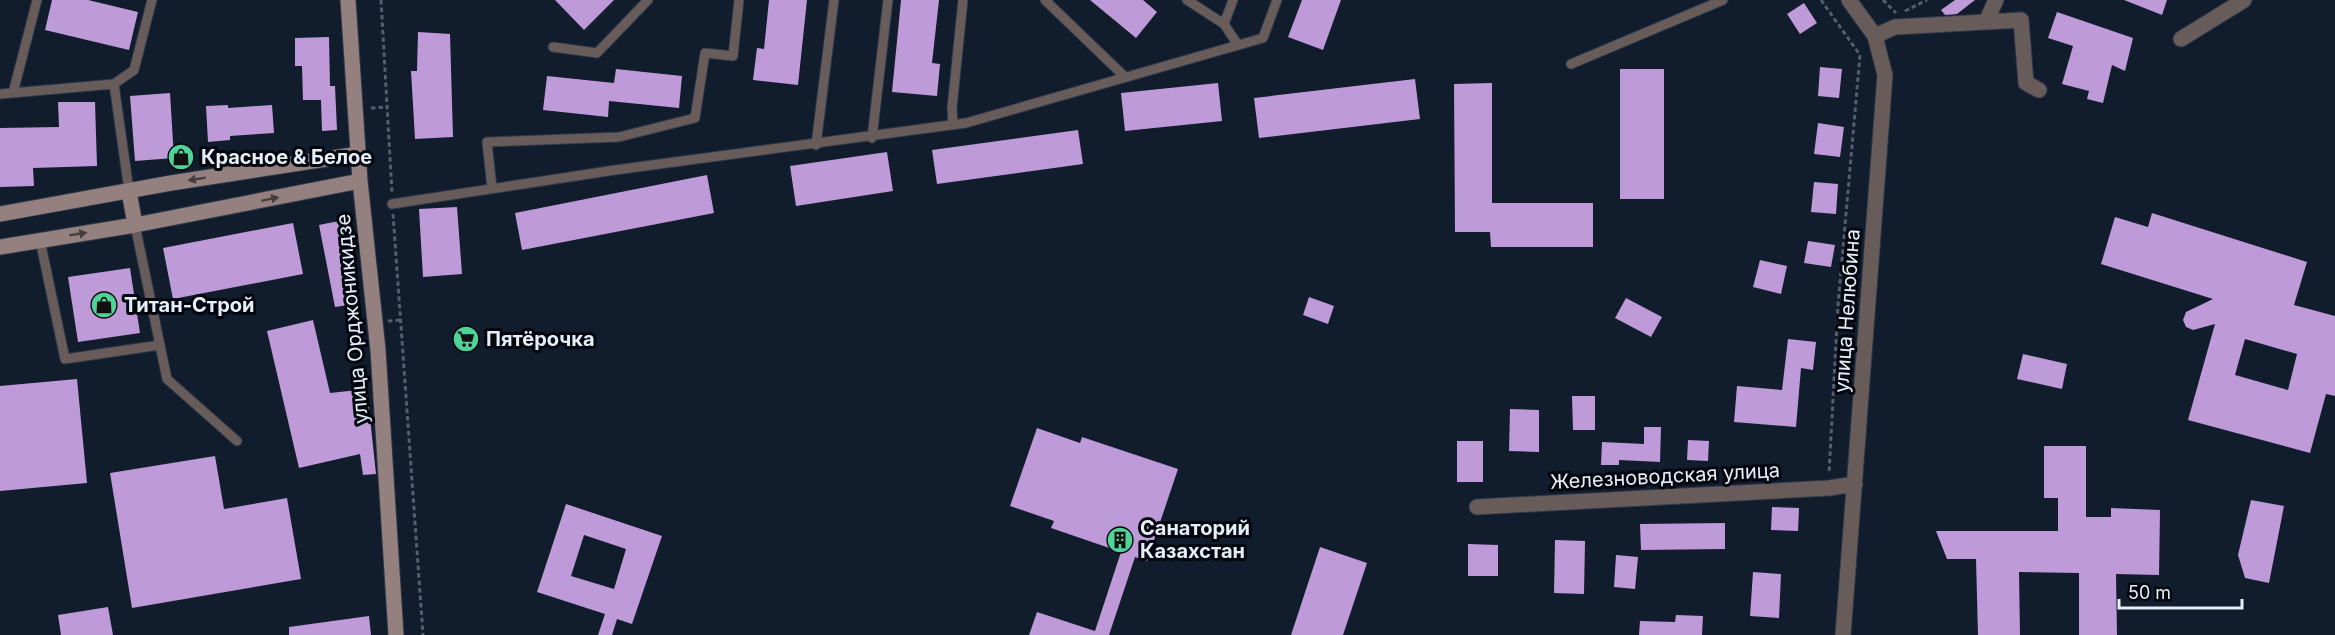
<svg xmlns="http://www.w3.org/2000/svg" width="2335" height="635" viewBox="0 0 2335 635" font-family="Inter,sans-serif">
	<rect width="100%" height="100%" fill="#111c2c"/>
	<path fill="#be9ad9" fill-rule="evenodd" d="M52 0H88L138 12 129 50 45 30Z
		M555 0H614L584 30Z
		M769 0H807L798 85 753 80 757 48 764 49Z
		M901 0H939L932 63 940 64 937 96 892 92Z
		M1090 0H1143L1157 12 1136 38Z
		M1302 0H1341L1323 50 1288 37Z
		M1955 0H1975L1957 14 1945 15 1941 10Z
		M2124 0H2167L2162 15Z
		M1804 3 1817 23 1800 34 1787 14Z
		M2057 12 2133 38 2125 71 2112 65 2103 103 2087 99 2089 91 2062 84 2073 46 2048 38Z
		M418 32 450 34 453 137 415 139 411 71H417Z
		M329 37 330 86H335L337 130 322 131 321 100H303L302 66H295V38Z
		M1820 67 1842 69 1839 98 1818 96Z
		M616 69 682 76 679 108 609 101 608 117 543 110 547 76 614 83Z
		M1620 69H1664V199H1620Z
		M1415 79 1420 119 1259 138 1254 98Z
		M1218 83 1222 121 1125 131 1121 93Z
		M1492 83V203H1593V247H1491L1490 232H1455L1454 84Z
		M170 93 174 158 135 161 130 96Z
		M58 102H95L97 166 33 168 34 186 0 187V128L59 127Z
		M228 105V108L272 105 274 133 230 136V140L208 142 206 106Z
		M1818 123 1844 127 1840 157 1814 154Z
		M1078 130 1083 164 937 184 932 150Z
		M887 152 893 191 796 206 790 166Z
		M707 175 714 213 522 250 515 213Z
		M1814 182 1838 184 1836 214 1811 212Z
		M457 207 462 274 423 277 419 209Z
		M2152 213 2307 262 2294 305 2335 316V396L2326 394 2310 453 2188 420 2215 324 2193 330 2186 327 2183 320 2186 312 2213 299 2101 264 2115 217 2148 227ZM2245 339 2297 354 2288 390 2235 375Z
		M339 221 355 304 335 307 319 225Z
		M293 223 303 274 173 299 163 248Z
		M1808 241 1835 245 1831 267 1804 263Z
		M1760 260 1787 266 1781 294 1753 287Z
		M130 268 140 333 78 342 68 277Z
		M1309 297 1334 306 1328 324 1303 315Z
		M1626 298 1662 317 1651 337 1615 318Z
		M313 320 330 393 367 389 376 474 363 475 360 454 299 468 267 331Z
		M1788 339 1816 342 1813 370 1801 368 1796 427 1734 422 1737 386 1782 390Z
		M2023 354 2067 364 2062 389 2017 379Z
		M77 379 87 483 0 491V386Z
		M1572 396H1595V430H1573Z
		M1510 409 1539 410V452L1509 451Z
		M1644 427H1661L1660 462 1619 460V465H1601L1602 442 1644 444Z
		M1037 428 1080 443 1082 437 1178 469 1147 561 1135 557 1109 635H1029L1037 612 1095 631 1121 552 1051 528 1054 521 1010 506Z
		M1688 440 1709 441 1708 461 1687 460Z
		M1457 441H1483V482H1457Z
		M2044 446H2086V517H2111V508L2160 510 2159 575 2116 574 2117 635H2079V573L2019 572 2020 635H1978L1976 559H1947L1936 531H2058V498H2044Z
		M215 456 224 509 287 498 301 579 132 608 110 473Z
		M2251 500 2284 506 2269 583 2245 578 2238 555Z
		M566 504 662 536 632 624 617 619 612 635H598L605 614 537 592ZM584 535 626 549 614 589 571 576Z
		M1772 507 1799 508 1798 531 1771 530Z
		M1725 523V549L1641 550 1640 524Z
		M1555 540 1585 541 1584 594 1554 593Z
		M1468 544 1498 545V576H1468Z
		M1320 547 1367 563 1343 635H1291Z
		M1616 555 1638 557 1635 589 1614 587Z
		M1753 572 1781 574 1779 618 1750 616Z
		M108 607 113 635H61L58 615Z
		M1676 615 1703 616 1702 635H1639L1640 621 1675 622Z
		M369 616 371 635H289V627Z"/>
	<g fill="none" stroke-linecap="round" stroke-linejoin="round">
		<defs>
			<path id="lane" d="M1045 0 1125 77
				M1187 0 1224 24
				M1233 0 1224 24 1238 45
				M553 47 597 53 648 0
				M1571 64 1723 0
				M114 84 134 70 152 0
				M13 93 37 0
				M0 94 114 84 129 191
				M953 125 952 108 963 0
				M872 138 888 0
				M816 145 834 0
				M492 188 487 142 619 137 695 118 705 53 733 56 739 0
				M392 204 615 170 966 123 1263 38 1277 0
				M135 225 167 379 237 441
				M40 240 65 359 160 345"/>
			<path id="street" d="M1986 22 2021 20 2026 83 2039 90
				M1875 36 1895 27 1986 22 1996 0
				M2181 39 2244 0
				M1477 507 1829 488 1855 484
				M1843 635 1885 75 1875 36 1849 0"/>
			<path id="secondary" d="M348 0 360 181 378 350 396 635
				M129 191 135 225
				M0 214 171 183 359 154
				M0 247 135 225 360 181"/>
		</defs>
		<use href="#lane" stroke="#2f3949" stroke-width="11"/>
		<use href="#street" stroke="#2f3949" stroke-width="17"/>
		<use href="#secondary" stroke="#2f3949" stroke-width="17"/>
		<path stroke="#545e6c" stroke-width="3" stroke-dasharray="4.5 3" stroke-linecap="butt" d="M381 0 392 193
			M1821 0 1860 55 1838 305 1829 474
			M1883 0 1896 13
			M1905 11 1927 0
			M371 108 387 107
			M393 214 423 635
			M388 321 401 320"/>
		<use href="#lane" stroke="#685c5b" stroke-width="9"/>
		<use href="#street" stroke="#685c5b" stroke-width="15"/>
		<use href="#secondary" stroke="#94817f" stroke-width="15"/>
	</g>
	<defs><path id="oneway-solid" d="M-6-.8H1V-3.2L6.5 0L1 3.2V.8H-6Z" transform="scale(1.5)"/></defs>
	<g fill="#443e40">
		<use href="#oneway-solid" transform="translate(197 179) rotate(171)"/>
		<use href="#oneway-solid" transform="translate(270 199) rotate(-12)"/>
		<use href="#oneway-solid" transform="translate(78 234) rotate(-9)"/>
	</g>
	<defs>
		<symbol id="shop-disc" viewBox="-11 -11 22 22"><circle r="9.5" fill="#4fd399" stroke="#03070d"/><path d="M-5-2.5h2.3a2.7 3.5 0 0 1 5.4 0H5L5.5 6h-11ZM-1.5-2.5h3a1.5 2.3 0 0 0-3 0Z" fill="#111"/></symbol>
		<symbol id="supermarket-disc" viewBox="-11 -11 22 22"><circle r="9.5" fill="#4fd399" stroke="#03070d"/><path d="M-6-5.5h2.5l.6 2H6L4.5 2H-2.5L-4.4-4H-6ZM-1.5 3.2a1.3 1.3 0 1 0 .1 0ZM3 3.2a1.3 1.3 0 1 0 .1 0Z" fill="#111"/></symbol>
		<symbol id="building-disc" viewBox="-11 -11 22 22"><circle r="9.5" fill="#4fd399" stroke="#03070d"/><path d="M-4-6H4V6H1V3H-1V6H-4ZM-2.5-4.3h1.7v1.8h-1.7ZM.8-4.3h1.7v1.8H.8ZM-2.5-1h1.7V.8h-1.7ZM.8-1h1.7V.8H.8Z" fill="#111"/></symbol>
	</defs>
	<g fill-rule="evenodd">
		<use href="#shop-disc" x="166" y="142" width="30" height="30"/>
		<use href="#shop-disc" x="89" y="290" width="30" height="30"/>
		<use href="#supermarket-disc" x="451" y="324" width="30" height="30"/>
		<use href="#building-disc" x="1105" y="525" width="30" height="30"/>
	</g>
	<g text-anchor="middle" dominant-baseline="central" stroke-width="6" stroke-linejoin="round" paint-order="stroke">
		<g font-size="20" font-weight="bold" fill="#e6eef9" stroke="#03070d" text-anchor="start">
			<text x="201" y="157">Красное &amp; Белое</text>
			<text x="124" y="305">Титан-Строй</text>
			<text x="486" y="339">Пятёрочка</text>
			<text x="1140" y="528">Санаторий<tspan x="1140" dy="23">Казахстан</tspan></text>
		</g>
		<g font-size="20" fill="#e6eef9" stroke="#03070d">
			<text transform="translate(1847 311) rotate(-86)">улица Нелюбина</text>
			<text transform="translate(352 319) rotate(-95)">улица Орджоникидзе</text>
			<text transform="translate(1665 476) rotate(-3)">Железноводская улица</text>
		</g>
	</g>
	<path d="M2119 599v9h123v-9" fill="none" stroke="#e6eef9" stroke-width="3"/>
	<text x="2128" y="599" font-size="18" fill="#e6eef9" stroke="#03070d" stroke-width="4.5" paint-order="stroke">50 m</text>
</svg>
